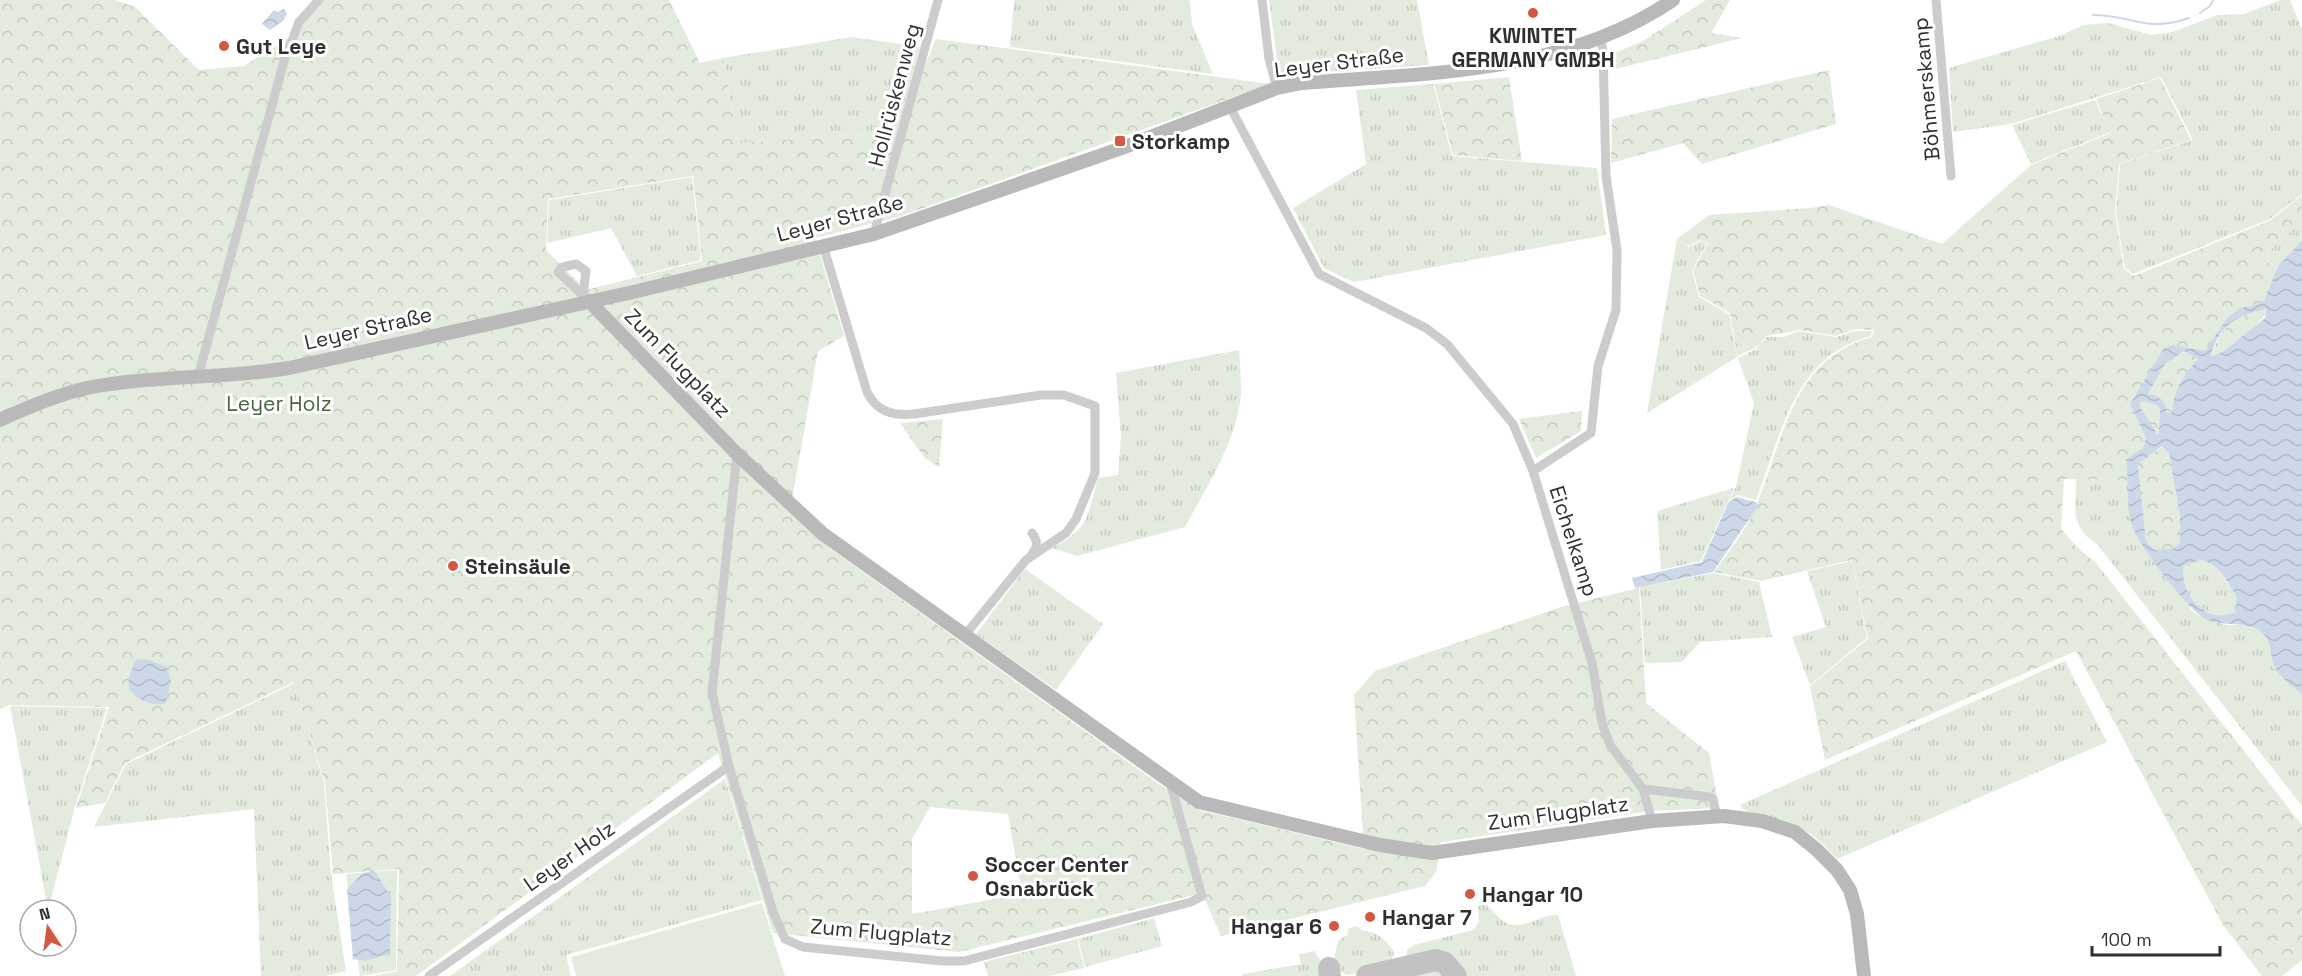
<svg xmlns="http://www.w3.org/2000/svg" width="2302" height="976" viewBox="0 0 2302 976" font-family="'Space Grotesk',sans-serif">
	<defs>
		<pattern id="grass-tufts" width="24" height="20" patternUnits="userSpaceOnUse" patternTransform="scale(1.5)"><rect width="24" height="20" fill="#e2ebde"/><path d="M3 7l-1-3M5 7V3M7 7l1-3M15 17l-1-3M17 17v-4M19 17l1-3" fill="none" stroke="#c2cabf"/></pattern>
		<pattern id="forest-crowns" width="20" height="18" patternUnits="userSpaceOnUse" patternTransform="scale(1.5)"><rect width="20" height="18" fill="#e2ebde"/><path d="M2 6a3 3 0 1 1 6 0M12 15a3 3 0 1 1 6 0" fill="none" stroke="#c2cabf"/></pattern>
		<pattern id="water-waves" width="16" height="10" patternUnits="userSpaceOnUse" patternTransform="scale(1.5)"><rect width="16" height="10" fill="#ccd7e8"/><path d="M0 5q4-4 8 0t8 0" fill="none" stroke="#b0b9c7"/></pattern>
	</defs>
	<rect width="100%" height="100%" fill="#fff"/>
	<path fill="url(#grass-tufts)" d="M1014 0H1190L1192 24 1213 74 1010 47Z
		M1269 0H1417L1429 65 1310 73 1282 79 1277 59Z
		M2280 0H2290L2302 29V194L2270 219 2133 274 2125 268 2116 212 2120 164 2193 140 2161 77 2011 124 1953 132 1949 68 2059 36 2084 25 2108 23 2151 35 2172 32 2218 15 2244 14Z
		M852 37 920 47 898 132 738 143 723 58Z
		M1433 84 1452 156 1597 168 1606 235 1354 282 1324 268 1293 208 1366 164 1356 90Z
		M2095 100 2111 132 2031 164 2012 125Z
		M692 177 701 260 637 276 611 228 547 243 549 200Z
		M2302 221V240L2278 266 2266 262 2269 251Z
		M1677 239 1689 247 1701 241 1707 243 1692 271 1699 297 1729 314 1737 357 1647 413Z
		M1799 331 1836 337 1855 331H1872L1871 336C1794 356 1781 434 1756 500L1737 495 1728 502 1736 487 1754 403 1738 358 1756 349 1766 337H1784Z
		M1239 350C1240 364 1241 378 1241 392 1238 440 1207 486 1185 527L1077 556 1052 548C1090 528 1087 517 1098 478L1118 475 1121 437 1116 373Z
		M2076 479 2129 480 2131 524 2194 613 2208 620 2225 625H2249L2261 632 2271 644 2274 667 2302 694V806L2097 544C2069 526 2076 509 2076 479Z
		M1734 488 1701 561 1661 570 1657 511Z
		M2201 560C2221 567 2226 581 2238 599L2235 612C2205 625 2181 596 2183 566Z
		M1852 561 1867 638 1810 685 1792 637 1826 627 1807 571Z
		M1025 569 1103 624 1056 690 976 634Z
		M1713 573 1759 582 1772 637 1700 642 1682 662 1645 663 1640 587Z
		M2065 661 2107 742 1837 859C1826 847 1812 832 1796 826 1778 820 1751 821 1740 805Z
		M295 683 324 783 331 874 346 971 326 976H261L254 809 94 827 126 764Z
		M10 706 107 708 75 807 48 910Z
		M725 779 762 900 566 955 571 976H450Z
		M397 870 396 970 360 976 346 874Z
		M1482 903C1493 908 1496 917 1505 922 1521 932 1541 914 1558 915L1576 976H1461C1445 952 1435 954 1409 961L1406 958 1407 950 1414 945 1473 930 1479 922 1478 907Z
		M1154 918 1162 946 1085 967 1078 939Z
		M1357 926C1363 933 1367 930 1374 933 1380 935 1392 946 1394 953L1390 965 1347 975 1332 967 1338 941 1347 935 1349 928Z
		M1314 951 1326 969 1320 976H1243V974L1301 964 1299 954Z
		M1427 966 1442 968 1450 976H1387Z"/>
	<path fill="url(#forest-crowns)" fill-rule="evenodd" d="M0 0H115L135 7 199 70 244 66 297 33 319 0H669L700 63 723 58 738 143 897 132 936 39 1270 84 901 216 815 238 844 336 818 351 790 511 831 549 1156 782 1199 810 1364 849 1354 695 1375 671 1564 606 1639 588 1646 703 1709 753 1719 808 1650 811 1441 842 1436 872 1425 886 1221 936 1202 893 959 952 773 933 718 753 416 976H374L397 971 399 869 333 874 325 783 294 682 125 763 105 803 76 808 109 707 9 705 0 709ZM693 176 702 261 586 290 546 250 548 199ZM930 807 1008 814 1022 894 912 914V839Z
		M1706 0H1730L1711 33 1742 38 1611 70 1610 55 1643 41Z
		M1829 70 1836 124 1702 164 1683 143 1611 163 1612 119Z
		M1509 77 1522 161 1453 155 1434 84Z
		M2160 78 2191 140 2119 164 2115 213 2124 269 2134 276 2271 220 2302 195V221L2269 251 2266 262 2278 266 2264 300 2256 305 2240 308 2227 318 2205 352 2173 345 2130 404 2146 438 2143 448 2126 459 2129 480 2064 479 2061 529 2077 547 2096 563 2302 825V960L2282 976H2262L2223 925 2076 651 1825 760 1810 686 1868 639 1852 560 1761 581 1714 572C1727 554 1742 535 1752 515 1784 447 1787 360 1872 337L1874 330 1855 329 1836 336 1800 330 1766 336 1755 348 1737 356 1730 313 1700 296 1693 271 1708 243 1700 240 1689 246 1677 239 1709 215 1811 208 1829 205 1942 244 2031 165 2111 133 2096 99Z
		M2267 309C2264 324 2225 351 2211 358 2220 326 2236 315 2267 309Z
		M2184 351 2198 359C2183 374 2173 392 2172 414L2167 413 2148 394 2165 364Z
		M2141 401 2157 405 2160 411 2157 435 2140 407Z
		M1582 411 1581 431 1536 458 1519 419Z
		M943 419 939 467 924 457 900 423Z
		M2163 446 2169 453 2180 517V542L2174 548 2155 550 2146 541 2138 463Z
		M1077 939 1084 968 1049 976H988L984 962Z"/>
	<path fill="#e2ebde" d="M762 903 785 976H576L571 957Z"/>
	<path fill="url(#water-waves)" fill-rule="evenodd" d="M274 10 278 12 284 9 287 14 283 21 270 30 262 24Z
		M2302 240V694C2293 687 2282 679 2276 669 2268 657 2274 642 2261 632 2246 620 2224 627 2207 620 2190 613 2135 541 2131 523 2126 505 2129 479 2126 459L2143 448 2146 438 2130 404 2164 348 2173 345 2205 351 2227 318 2240 308 2256 305 2264 300 2278 266ZM2266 309 2265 318 2224 351 2211 357C2218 326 2237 315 2266 309ZM2184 351 2198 359C2183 374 2173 392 2172 413H2167C2165 399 2161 398 2148 394L2165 364ZM2141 401 2157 405 2160 411 2158 435 2140 407ZM2162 446 2169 453 2180 517V542L2174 548 2155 550 2146 541 2138 464ZM2201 560C2221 566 2227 581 2237 598L2235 612C2205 625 2181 596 2183 566Z
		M1736 497 1756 502 1758 506 1713 572 1635 588 1632 578 1702 562 1728 503Z
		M146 659 167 667 171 681 166 703C156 708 131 698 129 687 127 679 132 670 134 663L136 660Z
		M374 870 391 897 390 953 366 961 353 959 347 889 362 874Z"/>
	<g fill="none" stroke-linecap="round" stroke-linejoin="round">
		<path stroke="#ccd7e8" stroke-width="2" d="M2200 13 2210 6 2213 0
			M2093 15C2133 15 2145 33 2189 18"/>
		<path stroke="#c2c2c2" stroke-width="22" d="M1329 968 1330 976
			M1367 976 1436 960 1445 963 1456 976"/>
		<path stroke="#ccc" stroke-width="9" d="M1262 0 1269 59 1277 88
			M1936 0 1951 176
			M1229 105 1319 274 1426 328 1447 344 1513 424 1533 471 1592 663 1602 723 1610 745 1643 789 1652 821
			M874 234 938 0
			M823 245 867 392C877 412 893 416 914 414L1041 395H1064L1095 406V473L1076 519 1066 533 1026 560 965 635
			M583 295 586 271 576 264 563 267 558 272 589 301
			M199 373 284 61 299 22 319 0
			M737 454 712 693 729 766 773 912 785 939 803 947 942 961H964L1191 902 1202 896 1170 782
			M1533 471 1591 433 1598 366 1616 310 1617 250 1606 176 1603 50 1600 38
			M1032 554C1038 546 1038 541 1032 533
			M1643 789 1710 797 1713 799 1717 817
			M429 976 729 766"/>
		<path stroke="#b9b9b9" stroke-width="14" d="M589 301 737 454 823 534 1199 802 1380 845 1432 853 1652 821 1724 816 1762 821 1795 832 1817 850 1837 870 1850 890 1857 914 1864 976
			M0 420C28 407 56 395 87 388 151 375 223 379 289 368L629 293 874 234 1122 148 1277 88 1302 83C1428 73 1564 74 1673 0"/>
	</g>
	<g fill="#d35843" stroke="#fff" stroke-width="2">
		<circle cx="1533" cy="13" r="6"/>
		<circle cx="224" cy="46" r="6"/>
		<rect x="1114" y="135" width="12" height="12" rx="3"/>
		<circle cx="453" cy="566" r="6"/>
		<circle cx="973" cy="876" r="6"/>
		<circle cx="1470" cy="894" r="6"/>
		<circle cx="1370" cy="917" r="6"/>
		<circle cx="1334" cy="926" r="6"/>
	</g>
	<g text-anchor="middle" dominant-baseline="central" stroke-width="6" stroke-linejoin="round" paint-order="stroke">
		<g font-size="21" font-weight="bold" fill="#2f2f2f" stroke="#fff" text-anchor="start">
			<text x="1533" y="35" text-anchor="middle">KWINTET<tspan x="1533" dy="24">GERMANY GMBH</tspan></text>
			<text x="236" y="46">Gut Leye</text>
			<text x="1132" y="141">Storkamp</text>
			<text x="465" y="566">Steinsäule</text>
			<text x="985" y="864">Soccer Center<tspan x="985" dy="24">Osnabrück</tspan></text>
			<text x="1482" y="894">Hangar 10</text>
			<text x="1382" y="917">Hangar 7</text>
			<text x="1322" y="926" text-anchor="end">Hangar 6</text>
		</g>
		<g font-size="21" fill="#2f2f2f" stroke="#fff">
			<text transform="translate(1339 62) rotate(-7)">Leyer Straße</text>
			<text transform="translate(1926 89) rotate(-95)">Böhmerskamp</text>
			<text transform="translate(894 95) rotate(-75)">Hollrüskenweg</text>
			<text transform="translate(840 218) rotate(-15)">Leyer Straße</text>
			<text transform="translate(368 328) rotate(-13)">Leyer Straße</text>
			<text transform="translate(678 363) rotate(46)">Zum Flugplatz</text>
			<text transform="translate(1574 541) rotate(72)">Eichelkamp</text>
			<text transform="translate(1558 813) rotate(-8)">Zum Flugplatz</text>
			<text transform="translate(569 856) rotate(-35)">Leyer Holz</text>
			<text transform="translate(881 932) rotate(5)">Zum Flugplatz</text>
		</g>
		<g font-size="21" fill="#4a6641" stroke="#fff">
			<text x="279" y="403">Leyer Holz</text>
		</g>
	</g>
	<g transform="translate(48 928) rotate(347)"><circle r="28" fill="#ffffff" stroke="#acacac" stroke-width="1.5"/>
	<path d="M0-4.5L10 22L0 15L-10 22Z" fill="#d35843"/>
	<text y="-9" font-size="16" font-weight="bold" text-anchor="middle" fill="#2f2f2f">N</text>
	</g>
	<path d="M2092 946v9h128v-9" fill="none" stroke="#2f2f2f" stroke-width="3"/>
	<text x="2101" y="946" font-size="18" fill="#2f2f2f" stroke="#ffffff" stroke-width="4.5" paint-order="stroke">100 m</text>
</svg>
